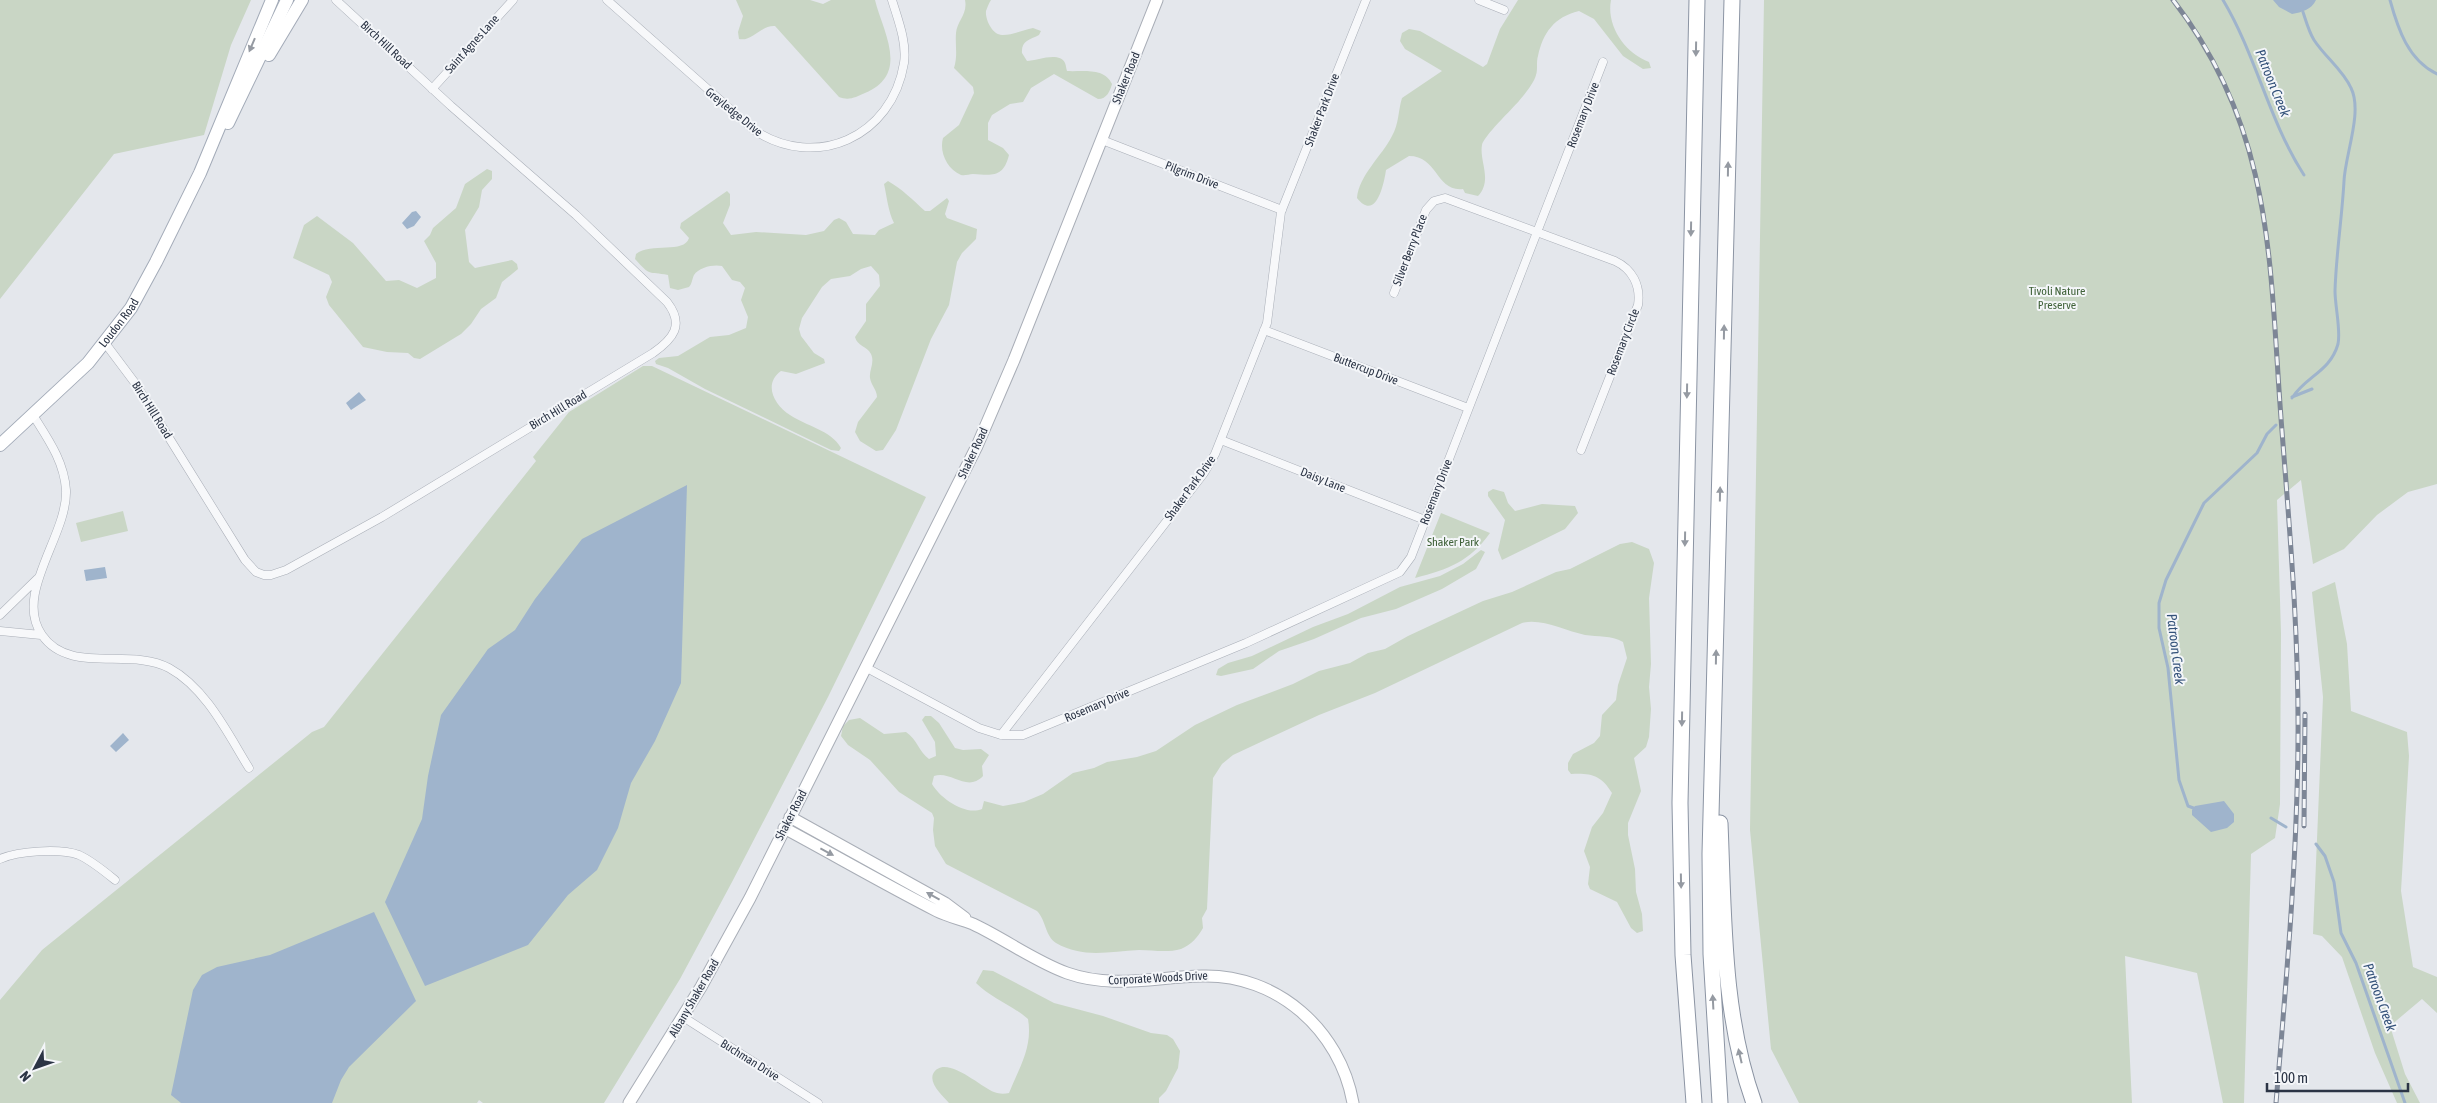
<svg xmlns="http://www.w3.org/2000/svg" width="2437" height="1103" viewBox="0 0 2437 1103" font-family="'Asap Condensed',sans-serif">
	<rect width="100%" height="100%" fill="#e4e7ec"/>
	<path fill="#c9d6c5" d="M0 0H251L231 45 204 135 114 154 0 299Z
		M736 0H810L823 4 831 0H875C882 30 911 74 865 93 856 97 849 101 839 97L775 26C761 25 752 42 739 39L738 32 743 16Z
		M965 0H991C989 3 987 8 986 11 985 20 993 36 1003 35 1013 35 1023 30 1033 28L1041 31 1039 35C1029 40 1021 41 1022 53L1027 61C1037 61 1059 51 1065 63 1066 65 1066 68 1067 71 1082 72 1104 67 1112 84 1110 91 1107 99 1098 99L1054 74 1031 88 1023 102 1010 104 992 115 988 123V140L1003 148 1009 155C1003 178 993 175 973 174 969 174 965 176 961 175 947 169 939 152 943 138L959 125 974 93 973 87 954 68C958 55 955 46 956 33 957 21 968 14 965 0Z
		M1518 0H1611C1606 26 1625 53 1649 62L1651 68 1643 69 1623 56 1594 19 1579 11C1554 17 1543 33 1538 56 1536 62 1538 69 1536 75 1534 83 1524 95 1519 101 1512 109 1483 137 1482 145 1479 161 1493 180 1478 196L1465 193 1463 189C1436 192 1438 156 1409 156L1386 170C1384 184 1376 222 1357 198 1359 175 1382 156 1392 136 1399 124 1398 111 1402 98L1442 71 1405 49 1400 41 1402 33 1409 29 1420 31 1483 67 1487 64 1500 29Z
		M1764 0H2437V484L2408 492 2377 515 2344 549 2313 564 2301 480 2277 500 2281 633 2280 804 2275 838 2251 854 2244 1103H2223L2197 973 2125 956 2132 1103H1799L1771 1049 1750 830Z
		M487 169 492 171V179L482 190 479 207 465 230 469 262 475 268 512 260 517 264 518 269 502 282 496 298 481 309 471 324 461 334 420 359 414 358 408 353 387 352 363 347 329 305 326 297 332 282 329 275 293 258 304 225 317 216 353 243 386 281 399 280 417 288 436 278V263L424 241 430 235 433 228 456 208 465 184Z
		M888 181C902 189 913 200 925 211H930L947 198 949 201 945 214 947 218 977 229 976 239 962 253 957 262 949 305 931 339 896 430 883 450 876 451 860 441 855 432 858 422 877 397C877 390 871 385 870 378 869 370 875 363 871 354 867 346 857 346 855 337L866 321V304L880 286 879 275 871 266 861 269 850 276 831 279 822 287 802 318 799 329 801 336 814 353 824 359 825 363 796 374 781 371C763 384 774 405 790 415 806 426 831 430 841 448L839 451 831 450 705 389 668 368 656 364 655 361 659 358 678 356 710 337 729 335 746 328 748 317 741 300 745 288 740 282 732 280 722 266C714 264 699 267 694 275 692 279 692 284 689 287L678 290 670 288 668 275C648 271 651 277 635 259L636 254C651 242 684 254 689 238L680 228 681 223 727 191 730 194V205L723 223 731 235 756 232 806 235 824 231 834 220 839 218 846 222 853 234 875 235 879 230 894 223C888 211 887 197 884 184Z
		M643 366H652L926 497 828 697 732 882 680 979 604 1103H483L479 1100 477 1103H0V1000L42 950 312 732 324 727 536 461 533 457 569 412Z
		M1493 489 1504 492 1508 503 1515 511 1542 504 1575 506 1578 513 1565 529 1502 560 1498 550 1505 520 1488 496V492Z
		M123 511 128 531 81 542 76 523Z
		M1441 513 1490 533C1469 562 1449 569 1415 578Z
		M1632 542 1649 549 1654 563 1649 598 1651 664 1649 687 1651 709 1649 737 1646 747 1634 758 1641 791 1628 823V835L1635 869 1636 892 1642 914 1643 931 1637 933 1631 928 1617 902 1590 889 1588 884 1590 867 1584 851 1592 827 1603 813 1612 793C1601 775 1591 773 1571 774L1568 770V763L1573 754 1594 743 1600 736 1602 715 1616 700 1618 685 1627 658 1623 642C1611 635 1598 637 1585 635 1565 631 1542 618 1522 623L1375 693 1319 715 1233 755 1222 764 1213 778 1207 909 1202 918 1203 928C1198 937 1191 945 1181 949 1167 953 1153 950 1139 950 1110 951 1084 959 1056 943 1045 936 1046 920 1037 911L946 864 935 846 933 830 934 818 932 813 899 792 870 760 848 745 841 736 843 726 849 720 860 718 884 734 906 732C917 739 919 752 929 759L936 756 935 742 922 720 925 716H931L939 723 955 748 963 750 981 749 989 755 982 766 983 776C967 793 951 770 934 776L932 784C940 798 965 816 982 809L984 801 1003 806 1024 802 1043 794 1073 773 1094 768 1107 762 1137 757 1156 751 1195 725 1237 705 1293 684 1319 671 1350 663 1368 653 1385 649 1408 636 1483 601 1512 592 1556 572 1570 569 1620 544Z
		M1481 550 1485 552 1476 569 1442 589 1396 609 1361 618 1314 639 1279 651 1253 669 1221 676 1216 675 1218 669 1228 663 1252 656 1313 627 1348 614 1400 587 1440 576 1463 564Z
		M2335 582 2347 644 2351 711 2407 732 2409 756 2401 891 2413 967 2437 977V1013L2422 999 2390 1026 2405 1074 2420 1103H2397L2375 1053 2342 957 2322 936 2313 934 2323 697 2312 592Z
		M983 970 993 971 1054 1003 1103 1016 1151 1033 1167 1035 1173 1039 1180 1051 1178 1068 1166 1091 1159 1098V1103H949C943 1096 929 1084 933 1074 944 1052 982 1088 994 1092 999 1094 1004 1094 1009 1093 1019 1068 1033 1047 1028 1019 1012 1005 991 998 976 983Z"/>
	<path fill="#9fb4cc" d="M2273 0H2316C2311 10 2302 12 2292 14L2279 7Z
		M416 211 421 217 414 226 407 229 402 223 412 212Z
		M359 392 366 400 351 410 346 403Z
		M687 485 681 683 655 741 631 783 618 828 597 870 568 895 528 945 425 986 385 902 422 819 428 776 441 715 488 649 515 630 535 599 582 539Z
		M105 567 107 578 86 581 84 570Z
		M123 733 129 740 116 752 110 746Z
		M2224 801 2234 814V822L2227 828 2211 832 2192 815V810L2195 806Z
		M374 912 416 1001 349 1067 341 1080 332 1103H181L171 1095 193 990 202 975 217 967 270 955Z"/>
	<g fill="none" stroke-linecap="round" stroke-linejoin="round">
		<path stroke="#9fb4cc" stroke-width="3" d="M2223 0C2256 55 2269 121 2304 175
			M2390 0C2398 29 2408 60 2437 74
			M2292 397 2312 389
			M2292 398C2306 376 2330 372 2338 344 2341 331 2335 306 2335 291 2336 255 2342 218 2344 181 2345 155 2363 112 2351 88 2343 70 2325 57 2314 40 2309 32 2306 21 2303 12
			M2196 809 2188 806 2179 780 2168 668 2159 628V603L2166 580 2204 503 2257 453 2267 434 2276 425
			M2271 818 2286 827
			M2316 844 2325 856 2334 882 2341 933 2356 963 2405 1103"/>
		<defs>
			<path id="street" d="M607 0 754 130C816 171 892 137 904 63 907 42 898 20 892 0
				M1479 0 1504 10
				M432 89 513 0
				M1102 140 1282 210
				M1394 293 1426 210 1434 201 1445 198 1615 261C1632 269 1641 285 1638 305L1581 450
				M1264 330 1468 408
				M105 343 135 383 245 560 256 572 264 575H271L286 570 382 517 653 353C673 339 685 325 667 302L576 215 451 106 336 0
				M33 415C48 439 64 461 66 490 68 535 13 594 42 635 69 675 130 647 169 668 206 688 228 734 249 768
				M1221 440 1425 520
				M0 615 37 579
				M0 631 41 635
				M865 667 979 728 1001 735H1023L1246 643 1400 572 1411 557 1603 62
				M1001 735 1204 473 1215 454 1267 323 1281 212 1366 0
				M0 859C18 851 60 848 79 855 92 861 104 871 115 880
				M683 1017 818 1103"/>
			<path id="secondary" d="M790 817 945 903 965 918
				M784 828C836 856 886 885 937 911 949 917 961 919 973 924 1005 939 1034 961 1067 973 1112 989 1155 977 1202 976 1277 974 1340 1030 1353 1103
				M629 1103 701 987 750 898 977 446 1014 360 1157 0"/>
			<g id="primary">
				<path d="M269 55 302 0"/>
				<path d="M228 123 287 0"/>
				<path id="s1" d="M0 445 88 363 131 308 156 262 200 173 272 0"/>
			</g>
			<path id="highway" d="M1720 823C1724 916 1722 1014 1754 1103
				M1694 1103 1683 955 1680 803 1697 0
				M1720 1103 1711 954 1710 854 1732 0"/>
		</defs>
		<use href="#street" stroke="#a9aeb7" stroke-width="9"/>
		<use href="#secondary" stroke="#a9aeb7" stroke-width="13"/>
		<use href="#primary" stroke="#a3abb8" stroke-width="14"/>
		<use href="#highway" stroke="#8b94a3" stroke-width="17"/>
		<use href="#street" stroke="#f7f8fa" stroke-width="8"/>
		<use href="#secondary" stroke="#fff" stroke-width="11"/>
		<use href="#primary" stroke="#fff" stroke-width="12"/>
		<use href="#highway" stroke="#fff" stroke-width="15"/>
		<defs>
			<path id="rail" d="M2173 0C2277 134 2269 271 2282 431 2290 534 2299 637 2298 742 2297 863 2286 983 2276 1103
				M2304 826 2305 714"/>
		</defs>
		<use href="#rail" stroke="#7d8696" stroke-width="5"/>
		<use href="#rail" stroke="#f4f6f9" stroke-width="3" stroke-dasharray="9" stroke-linecap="butt"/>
	</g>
	<defs><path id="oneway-solid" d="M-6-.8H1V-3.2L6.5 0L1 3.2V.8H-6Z" transform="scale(1.25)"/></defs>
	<g fill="#959aa2">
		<use href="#oneway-solid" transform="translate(252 45) rotate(113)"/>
		<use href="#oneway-solid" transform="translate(1696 49) rotate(91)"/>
		<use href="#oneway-solid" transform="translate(1728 169) rotate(-89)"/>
		<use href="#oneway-solid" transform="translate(1691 229) rotate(91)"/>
		<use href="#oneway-solid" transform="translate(1724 332) rotate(-89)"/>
		<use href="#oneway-solid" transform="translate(1687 391) rotate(91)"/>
		<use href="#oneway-solid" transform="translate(1720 494) rotate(-89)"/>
		<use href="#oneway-solid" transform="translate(1685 539) rotate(91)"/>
		<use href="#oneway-solid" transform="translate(1716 657) rotate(-89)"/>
		<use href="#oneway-solid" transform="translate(1682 719) rotate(91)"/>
		<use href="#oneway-solid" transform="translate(827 852) rotate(28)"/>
		<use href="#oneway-solid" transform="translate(1681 881) rotate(89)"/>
		<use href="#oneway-solid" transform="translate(933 896) rotate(-151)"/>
		<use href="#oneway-solid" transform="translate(1713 1002) rotate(-93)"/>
		<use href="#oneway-solid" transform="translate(1740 1056) rotate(-103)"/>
	</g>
	<g text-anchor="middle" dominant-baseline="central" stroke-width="4" stroke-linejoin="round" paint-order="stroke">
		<g font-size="12" fill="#2b3445" stroke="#f4f6f9">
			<text transform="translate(472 44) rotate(-48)">Saint Agnes Lane</text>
			<text transform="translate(386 45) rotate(43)">Birch Hill Road</text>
			<text transform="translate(1126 78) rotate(-68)">Shaker Road</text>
			<text transform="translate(1322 110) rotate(-69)">Shaker Park Drive</text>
			<text transform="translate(734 112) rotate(39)">Greyledge Drive</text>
			<text transform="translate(1583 115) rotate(-69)">Rosemary Drive</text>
			<text transform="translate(1192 175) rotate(21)">Pilgrim Drive</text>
			<text transform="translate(1410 250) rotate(-69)">Silver Berry Place</text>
			<text stroke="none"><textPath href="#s1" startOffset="171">Loudon Road</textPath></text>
			<text transform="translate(1623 342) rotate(-69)">Rosemary Circle</text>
			<text transform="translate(1366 369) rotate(21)">Buttercup Drive</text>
			<text transform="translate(152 410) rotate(58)">Birch Hill Road</text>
			<text transform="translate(558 410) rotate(-31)">Birch Hill Road</text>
			<text transform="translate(973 453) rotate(-65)">Shaker Road</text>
			<text transform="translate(1323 480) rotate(22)">Daisy Lane</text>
			<text transform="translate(1190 488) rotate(-54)">Shaker Park Drive</text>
			<text transform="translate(1436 492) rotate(-69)">Rosemary Drive</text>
			<text transform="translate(1097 705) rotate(-23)">Rosemary Drive</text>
			<text transform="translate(791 815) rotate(-63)">Shaker Road</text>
			<text transform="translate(1158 978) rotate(-3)">Corporate Woods Drive</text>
			<text transform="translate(694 998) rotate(-60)">Albany Shaker Road</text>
			<text transform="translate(750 1060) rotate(32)">Buchman Drive</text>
		</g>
		<g font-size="12" fill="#3f6138" stroke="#f4f6f9">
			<text x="2057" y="291">Tivoli Nature<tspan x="2057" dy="14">Preserve</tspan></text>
			<text x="1453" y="542">Shaker Park</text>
		</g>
		<g font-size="14" font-style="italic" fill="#34527a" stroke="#f4f6f9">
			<text transform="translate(2273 83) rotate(68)">Patroon Creek</text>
			<text transform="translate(2176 649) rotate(83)">Patroon Creek</text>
			<text transform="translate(2380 997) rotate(70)">Patroon Creek</text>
		</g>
	</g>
	<g transform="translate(35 1068) rotate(229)" stroke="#f4f6f9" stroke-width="4" paint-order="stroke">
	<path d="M0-4L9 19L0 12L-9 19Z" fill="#2b3445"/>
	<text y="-8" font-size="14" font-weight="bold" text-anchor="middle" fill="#2b3445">N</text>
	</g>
	<path d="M2267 1083v8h141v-8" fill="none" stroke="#2b3445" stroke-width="2.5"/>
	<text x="2274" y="1083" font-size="15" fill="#2b3445" stroke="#f4f6f9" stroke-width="4" paint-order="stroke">100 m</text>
</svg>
